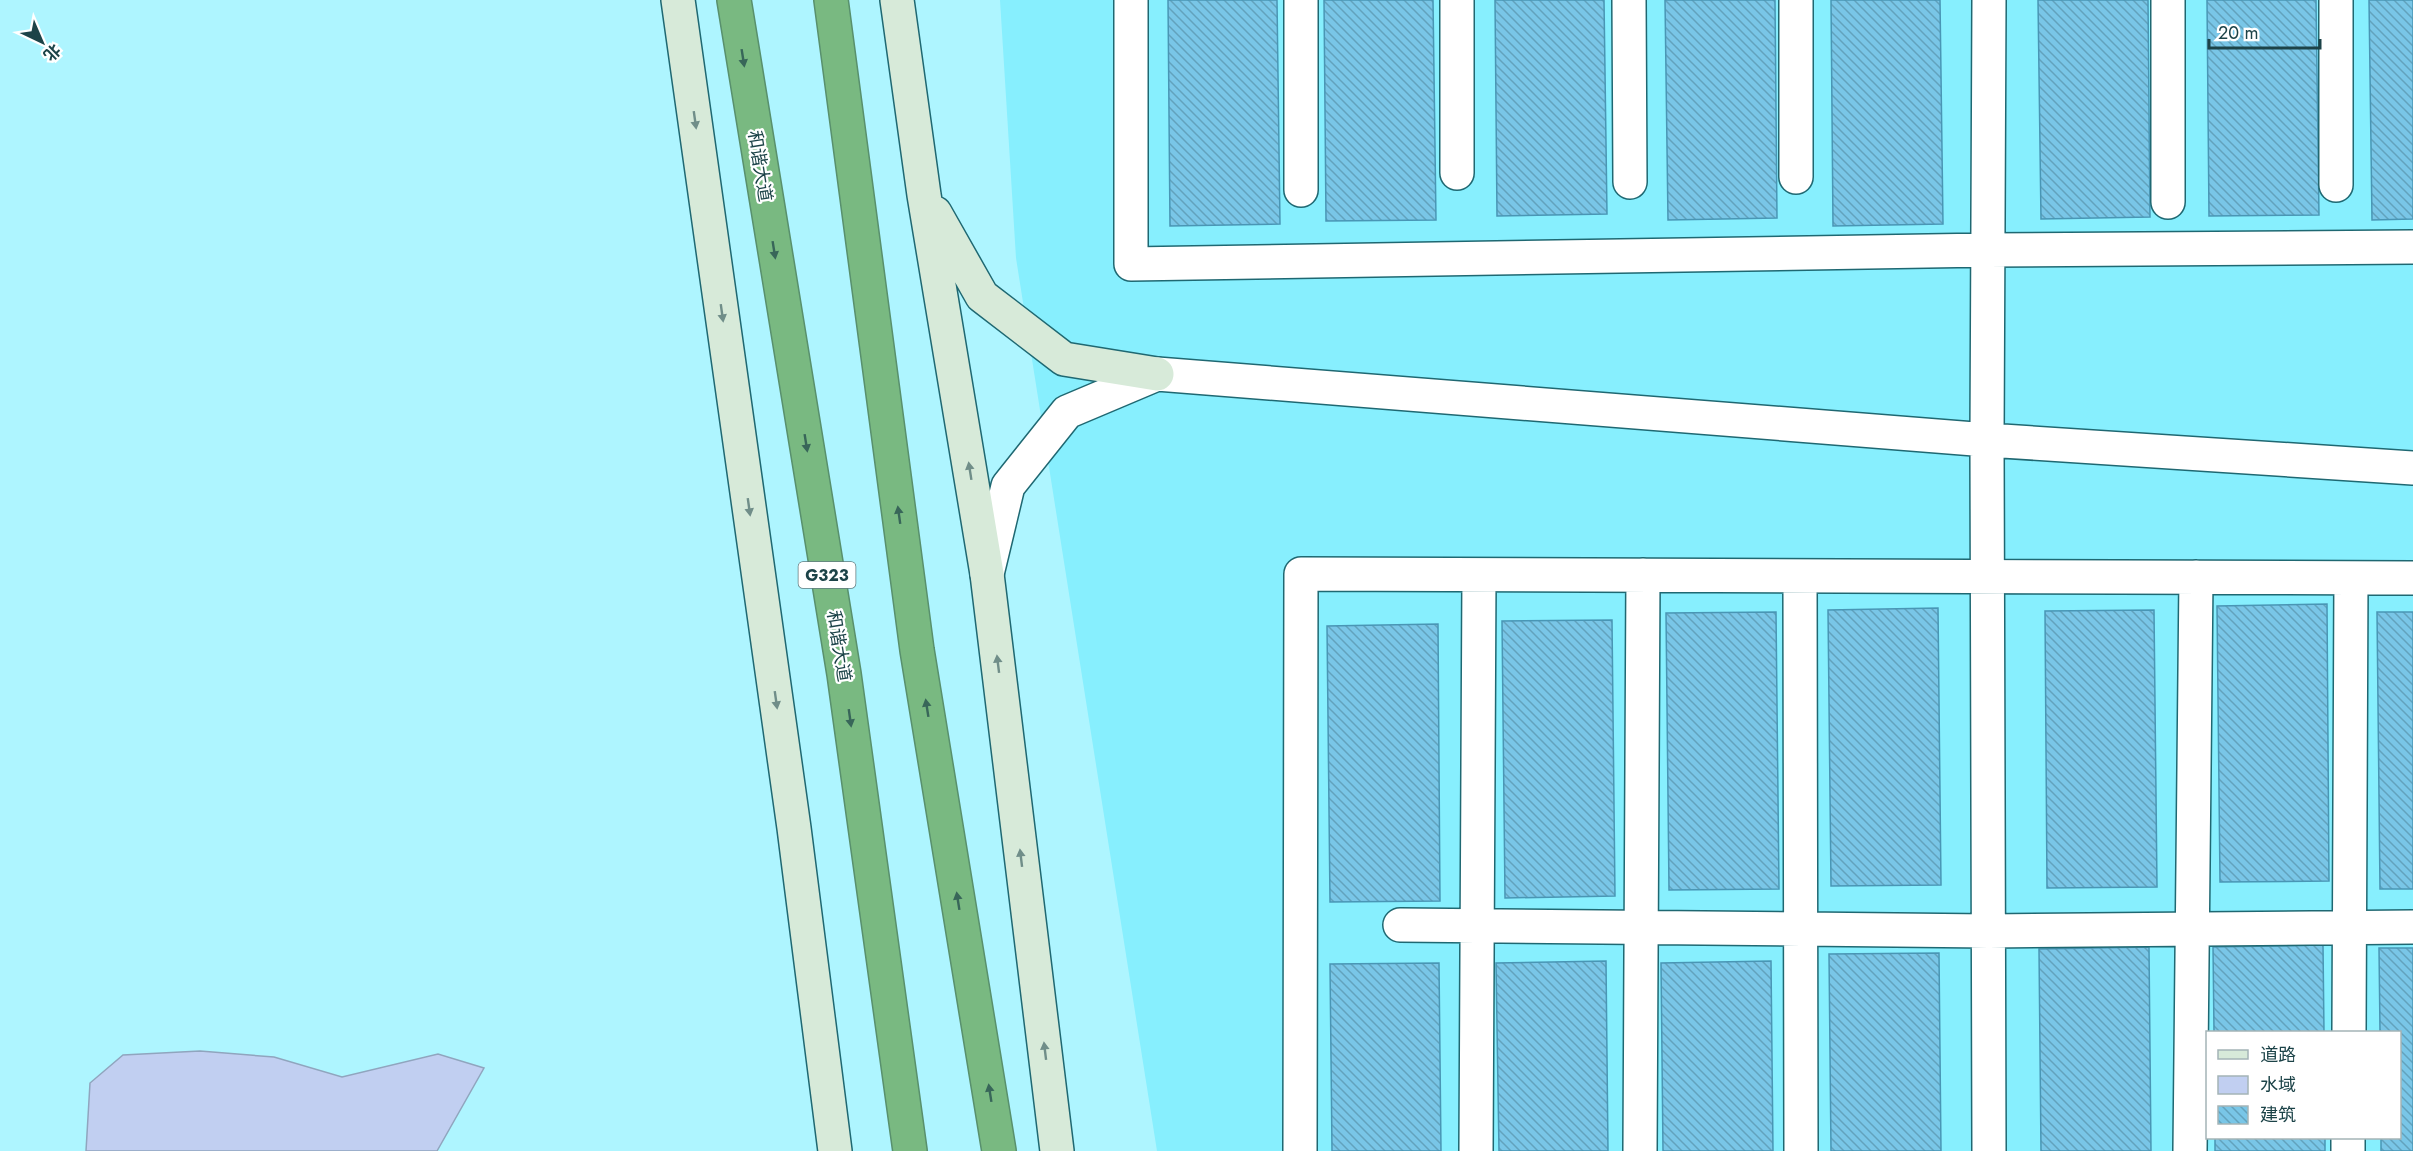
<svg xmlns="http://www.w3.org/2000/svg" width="2413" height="1151" viewBox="0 0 2413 1151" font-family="Jost,'Noto Sans SC',sans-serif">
	<defs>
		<pattern id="building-back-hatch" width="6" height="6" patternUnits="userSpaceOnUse" patternTransform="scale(1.5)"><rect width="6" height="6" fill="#79c6e7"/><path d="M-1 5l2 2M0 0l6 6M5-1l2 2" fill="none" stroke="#62a2bd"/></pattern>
	</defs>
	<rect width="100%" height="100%" fill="#aef5ff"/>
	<path fill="#87effe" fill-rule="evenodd" d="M1000 0H2413V1151H1157L1016 258ZM2208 1032H2400V1138H2208Z"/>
	<path fill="#c1cff1" stroke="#90a5be" stroke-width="1.5" d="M200 1051 274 1057 342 1077 438 1054 484 1068 437 1151H86L90 1083 123 1055Z"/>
	<path fill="url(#building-back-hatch)" stroke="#4996b5" stroke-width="1.5" d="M1168 0H1277L1280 224 1170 226Z
		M1324 0H1433L1436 220 1326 221Z
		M1495 0H1604L1607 214 1497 216Z
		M1665 0H1775L1777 218 1668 220Z
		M1831 0H1940L1943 224 1833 226Z
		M2038 0H2148L2150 217 2041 219Z
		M2207 0H2316L2319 215 2209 216Z
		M2369 0H2413V219L2372 220Z
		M2327 604 2329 881 2220 882 2217 606Z
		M1938 608 1941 885 1831 886 1828 610Z
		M2154 610 2157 887 2047 888 2045 611Z
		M1776 612 1779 889 1669 890 1666 613Z
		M2377 612H2413V889H2380Z
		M1612 620 1615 896 1505 898 1502 621Z
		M1438 624 1440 901 1330 902 1327 626Z
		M2323 945 2324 1032H2214L2213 947Z
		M2149 947 2151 1151H2041L2039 949Z
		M2379 948H2413V1151H2381V1138H2400V1032H2380Z
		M1939 953 1941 1151H1831L1829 954Z
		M1606 961 1608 1151H1499L1496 963Z
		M1771 961 1773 1151H1663L1661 963Z
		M1439 963 1441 1151H1332L1330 964Z
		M2215 1138H2325V1151H2215Z"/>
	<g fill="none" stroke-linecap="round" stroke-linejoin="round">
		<defs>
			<path id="street" d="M1131 0V264L1987 250 2413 247
				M1301 0V190
				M1457 0V173
				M1629 0 1630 182
				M1796 0V177
				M1989 0 1987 440 1989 1151
				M2168 0V202
				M2336 185V0
				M987 574 1008 486 1067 412 1157 374 1987 440 2413 468
				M1800 576 1801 1151
				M1400 925 1989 931 2413 927
				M2349 1032 2351 578
				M1300 1151 1301 574 2413 578
				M1476 1151 1479 575
				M1640 1151 1643 575
				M2190 1151 2196 577
				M2348 1151V1138"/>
			<path id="secondary" d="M678 0 794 828 835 1151
				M897 0 924 195 987 574 1057 1151
				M935 213 982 296 1064 359 1157 374"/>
			<path id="highway" d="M734 0 844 674 910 1151
				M831 0 917 650 999 1151"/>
		</defs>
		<use href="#street" stroke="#1f6872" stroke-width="36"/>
		<use href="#secondary" stroke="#1f6872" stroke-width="36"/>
		<use href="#highway" stroke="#58906d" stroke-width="36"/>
		<use href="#street" stroke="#fff" stroke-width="33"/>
		<use href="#secondary" stroke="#d7ead9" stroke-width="33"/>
		<use href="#highway" stroke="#79b981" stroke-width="33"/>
	</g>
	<defs><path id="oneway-solid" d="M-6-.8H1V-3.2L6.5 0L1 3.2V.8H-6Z" transform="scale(1.5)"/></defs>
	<g fill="#386659">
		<use href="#oneway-solid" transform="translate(743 58) rotate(81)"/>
		<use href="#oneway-solid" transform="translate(774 250) rotate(81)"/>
		<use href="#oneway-solid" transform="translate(806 443) rotate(81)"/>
		<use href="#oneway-solid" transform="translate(899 515) rotate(-98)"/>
		<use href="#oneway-solid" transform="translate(927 708) rotate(-99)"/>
		<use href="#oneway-solid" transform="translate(850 718) rotate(82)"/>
		<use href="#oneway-solid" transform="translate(958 901) rotate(-99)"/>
		<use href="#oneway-solid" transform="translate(990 1093) rotate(-99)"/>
	</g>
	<g fill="#708e89">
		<use href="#oneway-solid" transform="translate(695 120) rotate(82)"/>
		<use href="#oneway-solid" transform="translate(722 313) rotate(82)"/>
		<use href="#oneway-solid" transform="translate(970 471) rotate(-99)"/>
		<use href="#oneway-solid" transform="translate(749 507) rotate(82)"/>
		<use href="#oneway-solid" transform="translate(998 664) rotate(-97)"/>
		<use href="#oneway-solid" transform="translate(776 700) rotate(82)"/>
		<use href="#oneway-solid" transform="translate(1021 858) rotate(-97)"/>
		<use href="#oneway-solid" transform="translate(1045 1051) rotate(-97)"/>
	</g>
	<g text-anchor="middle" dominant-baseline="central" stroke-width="4.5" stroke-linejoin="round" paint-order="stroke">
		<rect fill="#fff" stroke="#607b7f" stroke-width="1.5" x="798.5" y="562" width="57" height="26" rx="4.5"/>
		<g font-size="16" font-weight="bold" fill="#1c4348">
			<text x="827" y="575">G323</text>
		</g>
		<g font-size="18" fill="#1c4348" stroke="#fff">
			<text transform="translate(760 166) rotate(81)">和谐大道</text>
			<text transform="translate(839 646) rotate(81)">和谐大道</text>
		</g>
	</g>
	<rect x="2206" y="1031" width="195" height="108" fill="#ffffff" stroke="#a4b4b6" stroke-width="1.5"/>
	<rect x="2218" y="1050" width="30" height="9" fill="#d7ead9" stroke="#a4b4b6" stroke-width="1.5"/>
	<text x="2260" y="1061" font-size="18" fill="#1c4348">道路</text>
	<rect x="2218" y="1076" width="30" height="18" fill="#c1cff1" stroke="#a4b4b6" stroke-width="1.5"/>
	<text x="2260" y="1091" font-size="18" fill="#1c4348">水域</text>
	<rect x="2218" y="1106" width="30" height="18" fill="url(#building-back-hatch)" stroke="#a4b4b6" stroke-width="1.5"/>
	<text x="2260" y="1121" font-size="18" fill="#1c4348">建筑</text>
	<g transform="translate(42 42) rotate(136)" stroke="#ffffff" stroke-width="4.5" paint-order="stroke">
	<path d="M0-4.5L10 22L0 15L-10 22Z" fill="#1c4348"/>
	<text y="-9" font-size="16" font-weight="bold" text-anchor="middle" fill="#1c4348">北</text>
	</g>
	<path d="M2209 39v9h111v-9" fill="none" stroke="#1c4348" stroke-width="3"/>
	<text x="2218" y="39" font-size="18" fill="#1c4348" stroke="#ffffff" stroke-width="4.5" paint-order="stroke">20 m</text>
</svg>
